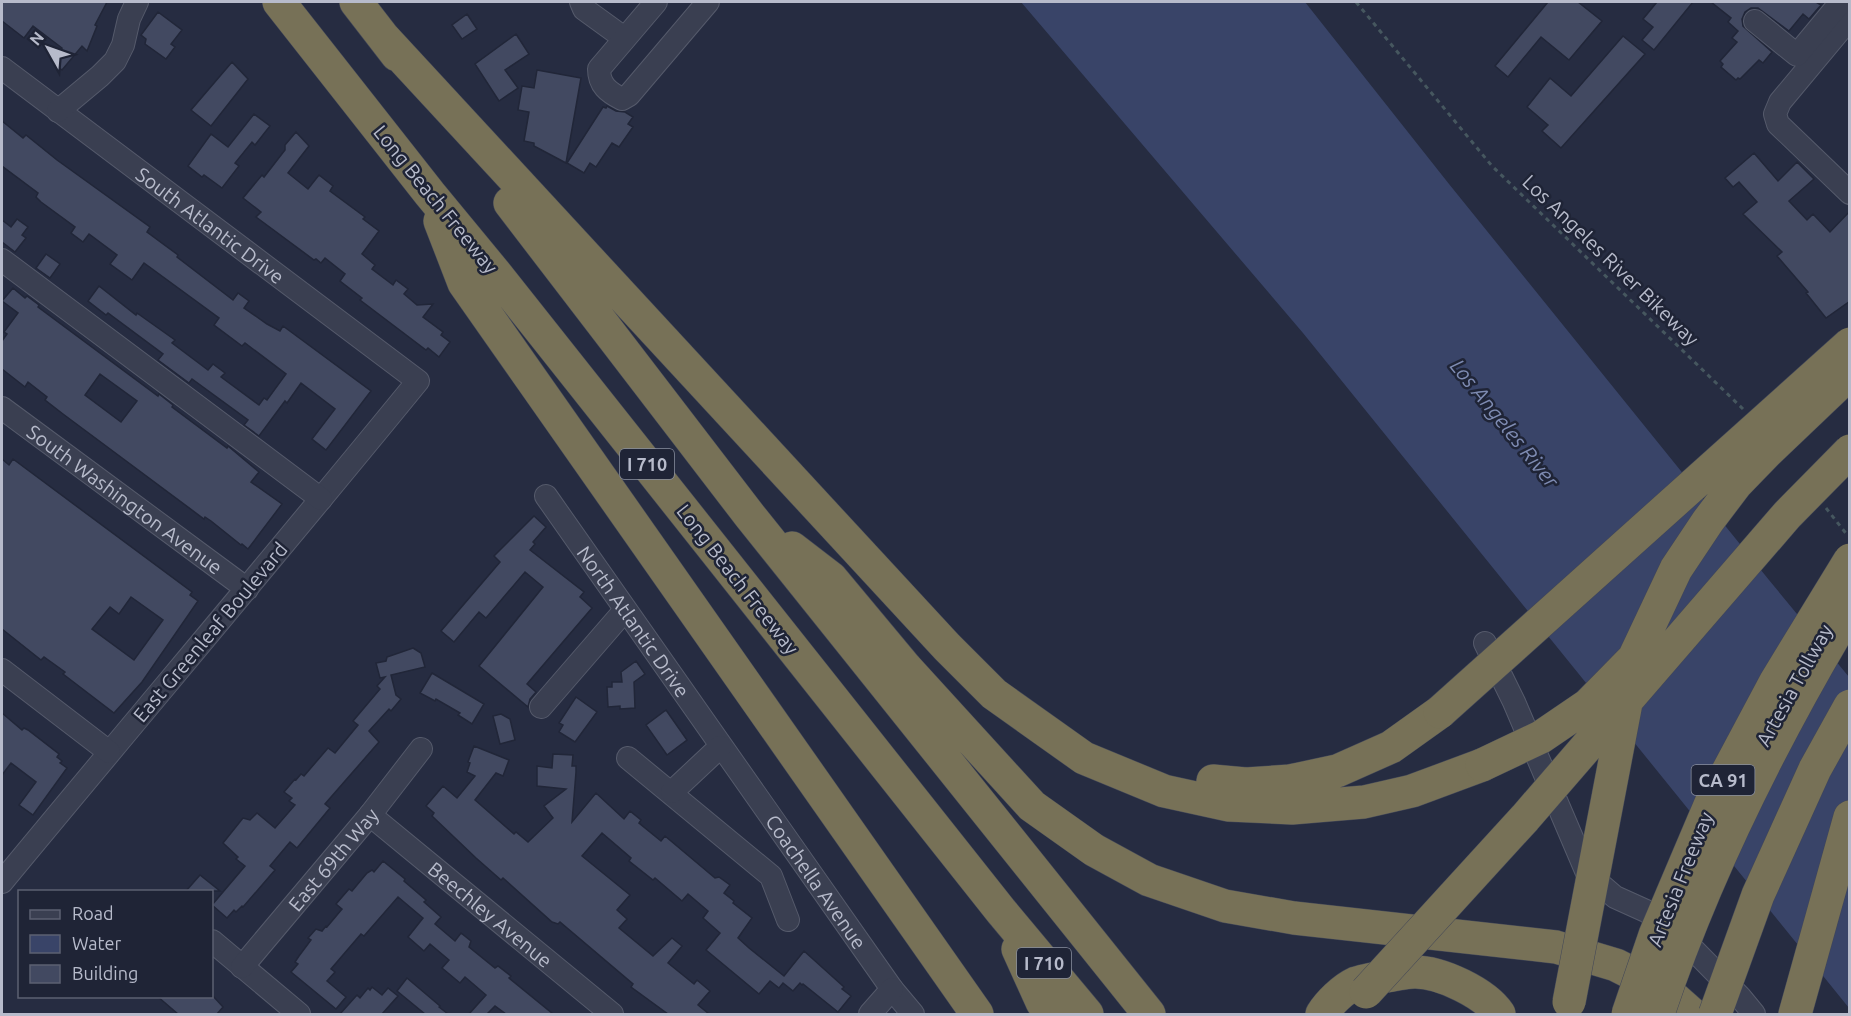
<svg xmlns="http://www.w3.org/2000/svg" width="1851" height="1016" viewBox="0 0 1851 1016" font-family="Ubuntu,sans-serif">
	<rect width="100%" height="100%" fill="#262c41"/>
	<path fill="#394468" d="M1021 2H1305L1449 184 1769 580 1849 677V1008L1303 333Z"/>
	<path fill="#424961" stroke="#212638" stroke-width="1.5" fill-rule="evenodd" d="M2 2H107L95 25 97 26 87 51 82 46 62 70 51 61 62 48 33 26 24 38 2 21Z
		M1548 2H1578L1602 21 1569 60 1541 37 1508 77 1495 66Z
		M1657 2H1693L1654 50 1642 40 1653 27 1643 19Z
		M1711 2H1816L1821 5 1809 19 1803 14 1789 31 1758 8H1751L1745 12 1742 19 1743 26 1772 52 1763 63 1759 60 1740 79 1738 78 1736 80 1721 67 1723 64 1720 61 1737 42 1732 38 1738 31 1728 22 1731 18Z
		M158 12 182 30 171 44 175 47 166 59 145 44 146 39 141 35Z
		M467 14 477 29 462 39 452 25Z
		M516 34 529 54 505 70 518 88 499 101 475 64Z
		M1623 36 1645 54 1561 148 1542 131 1548 125 1527 107 1550 78 1571 96Z
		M232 62 248 79 211 126 191 110Z
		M537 70 581 78 566 163 534 146V143L524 141 529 112 518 110 522 86 534 88Z
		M607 106 616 111 625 112 633 117 628 124 633 127 619 147 612 143 596 167 590 163 584 173 567 163 603 107 606 108Z
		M254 114 270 126 255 145 252 142 235 163 239 166 222 188 204 175 202 177 188 166 211 134 228 147Z
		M2 121 23 138 26 135 57 160 150 227 147 232 178 255 177 257 233 300 238 293 249 301 244 308 267 324 280 331 283 326 371 391 326 450 312 439 335 409 301 383 287 403 285 401 259 436 244 425 248 420 192 379 189 383 158 360 163 354 108 313 106 315 88 301 99 286 136 315 137 313 175 340 172 343 208 370 213 364 225 373 221 377 259 405 264 398 267 400 286 374 245 343 242 346 214 325 219 318 144 263 132 280 110 264 117 255 89 234 83 242 71 233 75 227 41 202 36 197 38 193 2 166Z
		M296 132 309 146 288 173 308 189 319 175 333 186 330 191 365 217 363 219 379 231 362 254 375 265 372 269 393 285 396 280 408 289 404 294 417 305 433 304 423 317 443 332 441 335 450 342 439 357 428 348 426 350 360 300 362 298 340 281 345 274 325 258 321 263 316 259 314 260 256 217 261 212 243 198 262 175 264 177 285 150V145Z
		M1754 153 1778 181 1797 162 1814 179 1789 201 1807 220 1813 214 1830 232 1850 211V301L1826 318 1806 293 1808 292 1777 256 1782 252 1743 214 1757 202 1739 182 1733 187 1725 178Z
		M17 219 28 227 22 235 26 238 15 252 2 242V220L11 227Z
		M46 254 60 264 50 278 36 268Z
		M13 288 25 298 27 296 39 305 38 307 158 396 159 394 173 405 172 407 227 448 228 446 259 472 251 482 282 504 248 549 242 544 241 545 211 521 205 517 204 519 63 414 45 400 47 397 28 382 25 387 2 369V341L7 334 4 332 18 313 2 301ZM100 374 137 401 121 422 85 395Z
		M2 459 9 465 13 459 192 592 190 595 198 601 142 682 114 713 63 674 65 672 44 657 41 660 2 629ZM131 597 163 620 134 660 92 629 110 607 119 614Z
		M534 516 546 527 533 542 535 544 530 550 584 592 580 597 592 608 527 684 536 692 530 699 528 707 479 666 543 587 525 572 486 618 479 612 454 642 441 631 500 562 494 556Z
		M413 648 421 653 425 667 391 675 396 695 401 699 391 711 389 709 369 731 379 742 325 804 330 808 297 848 290 842 270 866 275 870 243 907 242 906 236 912 234 910 227 918 212 905 245 866 236 859 238 857 223 843 243 818 250 820 257 813 275 828 295 805 289 801 292 798 284 792 295 779 296 780 301 774 304 776 328 748 335 753 358 725 353 721 380 689 377 686 385 677 380 678 376 663 386 661 387 657Z
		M636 661 645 674 634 682 635 708 620 709V706L608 707 607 687H612V682H622L621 672Z
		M432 673 484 704 472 724 458 715 460 713 436 699 435 701 420 693Z
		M576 697 597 712 575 742 559 732 563 725 559 723Z
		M666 710 687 740 667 755 646 725Z
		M2 713 22 730 24 728 28 730 59 754 57 757 62 761 60 763 67 768 33 815 19 805 36 782 11 763 2 775Z
		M501 714 510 719 515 740 500 744 493 716Z
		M474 746 509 760 503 776 496 773 475 800 514 834 516 832 528 842 553 818 544 806 566 789 537 786V766L552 768 553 754 573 755 572 766H576V772L572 822 596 793 624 819 630 811 641 820 639 823 661 841 665 836 715 878 719 877 730 885 724 893 734 901 733 903 752 918 738 938 749 948 784 976 804 951 844 987 842 989 851 996 838 1012 803 984 802 985 800 983 793 991 783 983 779 988 770 981 759 994 706 950 720 933 703 918 708 911 688 894 682 901 655 878 653 880 629 861 631 858 602 833 582 856 630 895 617 910 627 919 619 928 653 956 672 938 682 946 668 963 694 984 697 980 710 991 698 1005 709 1014H668L631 987 633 984 560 922 558 924 552 922 503 878 501 880 476 858 432 816 434 813 426 806 443 786 457 798 475 776 467 772 470 763 468 762Z
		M383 861 405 879 404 881 426 900 424 902 441 917 435 924 455 941 461 933 471 941 469 947 495 968 498 966 511 976 509 978 553 1014H506L495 1006 487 1014H469L486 995 465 977 460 983 442 968 449 960 430 944 424 951 408 937 423 918 398 897 364 936 361 934 331 969 335 972 327 981 346 997 336 1009 291 972 298 964 295 962 299 956 311 940 308 938 316 929 322 931 326 926 327 927 342 909 336 904 349 889 352 891 367 873 372 870 374 872Z
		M200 875 220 891H186Z
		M407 978 440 1006 439 1007 448 1014H425L397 991Z
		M372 987 382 995 388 988 398 996 382 1014H340L357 995 360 998 368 988 370 990Z
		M157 996H213L223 1007 217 1014H178Z"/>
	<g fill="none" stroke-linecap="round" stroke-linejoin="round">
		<defs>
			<g id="minor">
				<path d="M581 2 584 9 624 38"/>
				<path d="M656 2 599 69C599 85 608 92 622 99L629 95 708 2"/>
				<path d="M1850 18 1780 102 1775 114 1778 124 1850 193"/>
				<path d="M1755 21 1797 55 1841 2"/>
				<path id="s1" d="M2 68 418 381C281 549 140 715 2 882"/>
				<path d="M58 111 100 76 115 61 123 45 129 19 137 2"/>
				<path d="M2 260 321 499"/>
				<path id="s2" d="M2 408 247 589"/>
				<path id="s3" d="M546 496 892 989 913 1014"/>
				<path d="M1485 643 1514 702 1587 873 1615 897 1646 911 1676 932 1740 997 1754 1014"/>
				<path d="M2 670 109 752"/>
				<path d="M541 707 625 610"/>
				<path d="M628 758 771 876 788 920"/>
				<path d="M672 792 720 747"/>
				<path id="s4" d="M370 815 612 1014"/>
				<path d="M212 941 299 1014"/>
				<path id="s5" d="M242 967 370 815 421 749"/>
				<path d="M870 1014 892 989"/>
			</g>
			<path id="highway" d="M279 2 430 194 496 274 1001 911 1087 1014
				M356 2 397 55
				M384 38 947 647 994 694 1084 758 1164 791 1228 805 1292 808 1364 802 1412 791 1482 765
				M510 203 750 516 1149 1014
				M440 221 464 283 977 1014
				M792 548 831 578 906 668 1032 806 1094 850 1149 880 1225 906 1294 918 1556 947 1616 965 1665 990 1692 1014
				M1213 781 1246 784 1290 781 1337 771 1391 747 1440 712
				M1018 949 1042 1002 1051 1014
				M1322 1014C1329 1003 1343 989 1356 983 1364 980 1406 972 1415 972 1441 972 1485 993 1499 1014
				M1795 1014 1850 817"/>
		</defs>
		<use href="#minor" stroke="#555a6b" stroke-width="24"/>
		<use href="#highway" stroke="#424758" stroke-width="34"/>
		<path stroke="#46575f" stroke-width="3" stroke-dasharray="4.5 4.5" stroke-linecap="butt" d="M1356 2 1492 166 1743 409
			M1826 508 1848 536"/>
		<use href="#minor" stroke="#3a3f51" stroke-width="22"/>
		<use href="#highway" stroke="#777157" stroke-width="33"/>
		<defs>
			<path id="highway-bridge" d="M1440 712 1850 344
				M1482 765 1541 737 1588 705 1637 655
				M1366 992 1525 818 1787 515 1850 451
				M1569 1002 1635 656 1676 569 1708 521 1736 484 1767 452 1850 373
				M1628 1014 1655 935 1711 803 1776 681 1850 560
				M1658 1014C1705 872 1773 738 1850 609
				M1715 1014 1758 895 1815 769 1850 706"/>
		</defs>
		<use href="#highway-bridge" stroke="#424758" stroke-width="34" stroke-linecap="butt"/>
		<use href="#highway-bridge" stroke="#777157" stroke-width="33"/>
	</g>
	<g text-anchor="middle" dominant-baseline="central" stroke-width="5" stroke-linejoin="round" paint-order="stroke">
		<g fill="#1f2436" stroke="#898e9e" stroke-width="1.5">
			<rect x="620" y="449" width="54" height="30" rx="4.5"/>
			<rect x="1691.5" y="765" width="63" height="30" rx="4.5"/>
			<rect x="1017" y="948" width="54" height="30" rx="4.5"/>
		</g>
		<g font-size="18" font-weight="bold" fill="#b7bbcb">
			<text x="647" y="464">I 710</text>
			<text x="1723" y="780">CA 91</text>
			<text x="1044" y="963">I 710</text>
		</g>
		<g font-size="20" fill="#b7bbcb" stroke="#1f2436">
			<text transform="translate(436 199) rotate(51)">Long Beach Freeway</text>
			<text stroke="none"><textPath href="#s1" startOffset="261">South Atlantic Drive</textPath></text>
			<text transform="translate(1611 260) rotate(44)">Los Angeles River Bikeway</text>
			<text stroke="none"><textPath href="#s2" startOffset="153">South Washington Avenue</textPath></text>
			<text transform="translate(738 579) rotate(52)">Long Beach Freeway</text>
			<text stroke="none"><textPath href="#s3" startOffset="153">North Atlantic Drive</textPath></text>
			<text transform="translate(210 632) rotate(-50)">East Greenleaf Boulevard</text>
			<text transform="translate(1794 685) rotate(-61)">Artesia Tollway</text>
			<text stroke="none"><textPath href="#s5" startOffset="141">East 69th Way</textPath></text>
			<text transform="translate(1680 879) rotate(-68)">Artesia Freeway</text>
			<text stroke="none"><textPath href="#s3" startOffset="471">Coachella Avenue</textPath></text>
			<text stroke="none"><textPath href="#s4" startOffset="156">Beechley Avenue</textPath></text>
		</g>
		<g font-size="21" font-style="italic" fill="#7e8bb2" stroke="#1f2436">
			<text transform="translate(1505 423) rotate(51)">Los Angeles River</text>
		</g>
	</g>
	<rect width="1851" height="1016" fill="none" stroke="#b7bbcb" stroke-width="6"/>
	<rect x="18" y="890" width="195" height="108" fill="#1f2436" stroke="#5c6072" stroke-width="1.5"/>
	<rect x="30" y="910" width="30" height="9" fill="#3a3f51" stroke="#5c6072" stroke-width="1.5"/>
	<text x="72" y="920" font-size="18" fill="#b7bbcb">Road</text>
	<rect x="30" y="935" width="30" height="18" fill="#394468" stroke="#5c6072" stroke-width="1.5"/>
	<text x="72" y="950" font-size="18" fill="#b7bbcb">Water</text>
	<rect x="30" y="965" width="30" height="18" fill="#424961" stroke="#5c6072" stroke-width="1.5"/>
	<text x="72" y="980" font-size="18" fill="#b7bbcb">Building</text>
	<g transform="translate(48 48) rotate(310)" stroke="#1f2436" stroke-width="4.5" paint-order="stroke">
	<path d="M0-4.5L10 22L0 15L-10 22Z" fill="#b7bbcb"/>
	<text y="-9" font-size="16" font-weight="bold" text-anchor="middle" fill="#b7bbcb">N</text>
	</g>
</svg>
